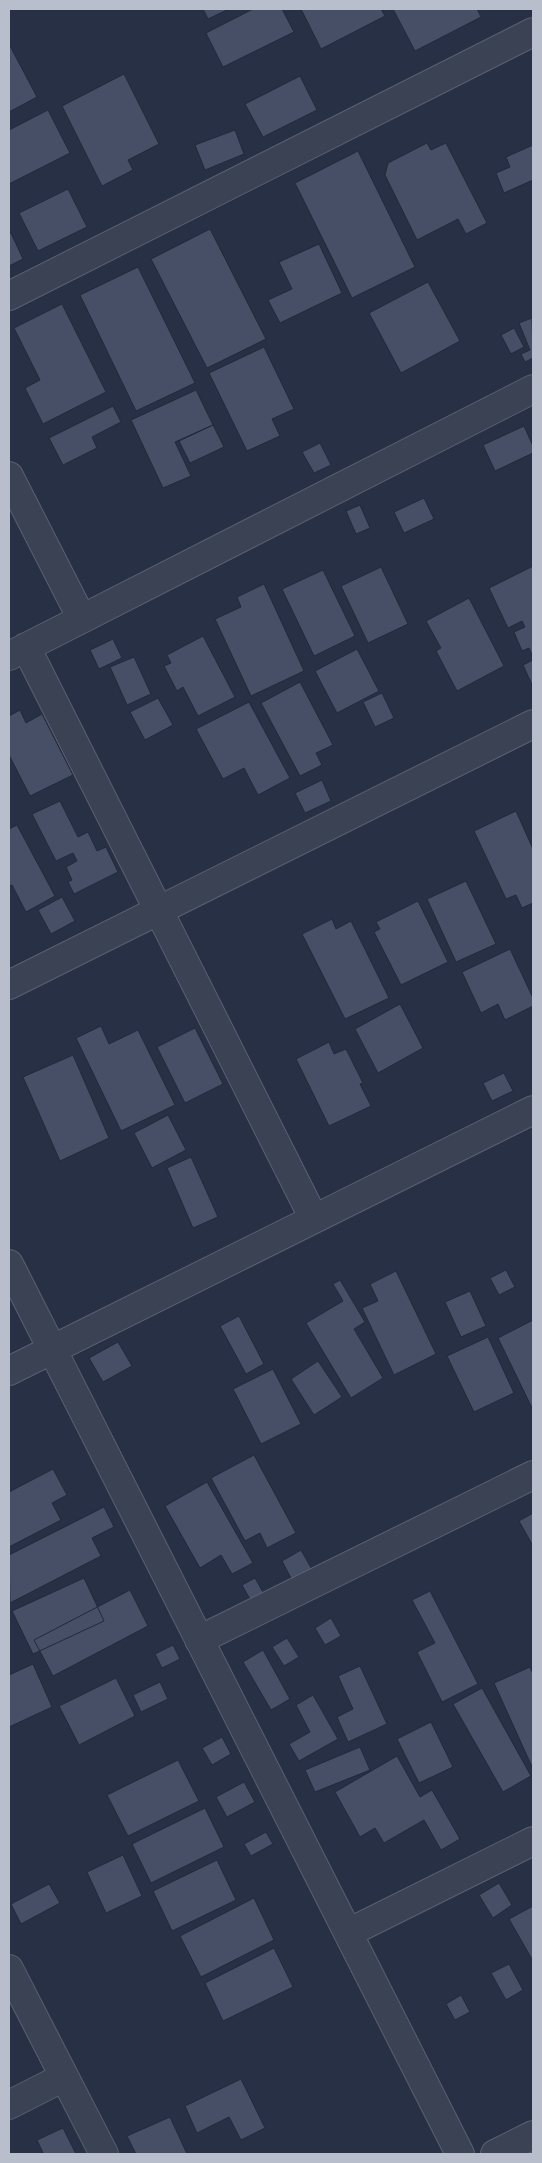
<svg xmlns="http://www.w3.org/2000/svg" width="542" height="2163" viewBox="0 0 542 2163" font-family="Rubik,sans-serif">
	<rect width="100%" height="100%" fill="#273044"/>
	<path fill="#464f66" stroke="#22293b" d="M203 9H229L208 19Z
		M253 9H282L294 32 223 67 206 33Z
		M301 9H381L385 16 321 49Z
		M393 9H477L481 17 415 51Z
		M9 44 37 97 9 112Z
		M124 74 159 144 128 160 133 170 102 186 62 106Z
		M300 76 317 110 263 137 245 104Z
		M48 110 70 153 9 184V130Z
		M235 130 244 154 205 170 195 145Z
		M427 143 431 150 446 143 487 223 466 234 458 219 417 240 385 175 388 163Z
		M533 145V180L504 193 496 173 510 167 506 157Z
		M358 151 415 267 352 298 295 183Z
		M68 189 87 227 38 251 19 213Z
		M210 229 266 339 207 368 151 259Z
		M11 233 23 259 9 266V234Z
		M319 244 342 293 280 323 268 300 292 289 279 262Z
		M138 267 195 383 136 411 80 295Z
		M428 282 460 341 401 373 369 313Z
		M62 304 106 392 43 424 25 388 40 380 14 328Z
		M532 318 533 358 525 362 521 354 530 350 519 323Z
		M514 328 524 347 511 354 501 335Z
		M264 347 294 409 272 419 280 436 247 451 209 373Z
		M196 390 213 425 175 442 191 476 163 488 131 420Z
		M113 406 121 422 92 437 97 448 63 465 49 438Z
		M213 425 224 447 190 463 179 441Z
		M524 426 533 446V453L495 471 483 445Z
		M320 443 331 465 314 473 302 452Z
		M424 498 434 519 404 533 394 512Z
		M360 505 370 528 356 534 346 511Z
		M533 566V657L529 648 522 651 514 632 525 627 522 621 508 628 489 588Z
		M381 567 408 624 368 643 341 586Z
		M323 570 355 636 314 656 282 589Z
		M264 584 304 671 251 696 215 619 241 607 237 597Z
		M469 598 504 666 457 691 436 651 441 648 426 621Z
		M203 636 235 697 198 716 183 687 177 691 164 666 171 663 167 655Z
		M113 639 122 658 99 669 90 650Z
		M357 649 379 691 337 713 315 671Z
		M134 657 151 694 127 705 110 667Z
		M533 660V687L523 665Z
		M300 682 333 745 316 753 322 765 300 776 261 703Z
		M382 693 394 718 375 727 363 702Z
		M158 698 173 725 145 740 130 712Z
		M249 702 290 778 258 795 244 768 223 779 196 729Z
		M20 710 26 723 42 714 73 775 30 796 9 755V716Z
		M322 780 331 801 305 813 295 793Z
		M60 801 78 837 88 832 97 851 106 847 118 872 74 894 68 882 72 880 66 867 77 861 73 853 56 861 32 814Z
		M516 811 533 849V903L522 908 516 895 506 899 474 831Z
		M17 825 55 896 26 912 12 885 9 886V829Z
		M466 881 496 944 456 962 427 899Z
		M62 897 75 921 51 934 38 910Z
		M418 901 448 962 401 985 374 932 380 929 376 922Z
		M332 919 336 929 351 921 389 998 345 1019 302 934Z
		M510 949 533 998V1006L505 1020 498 1004 481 1013 462 972Z
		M400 1004 423 1048 378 1073 355 1029Z
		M101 1026 109 1044 138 1030 175 1105 121 1131 76 1038Z
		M195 1028 223 1084 185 1103 157 1047Z
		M329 1042 334 1054 346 1049 363 1083 360 1084 371 1106 329 1126 296 1059Z
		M73 1055 109 1138 60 1161 23 1077Z
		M504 1073 513 1091 492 1101 483 1083Z
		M168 1115 186 1150 152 1168 134 1133Z
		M191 1157 218 1217 193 1228 167 1168Z
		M506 1270 515 1287 499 1295 490 1278Z
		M396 1271 436 1354 394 1375 362 1308 378 1301 370 1284Z
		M340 1280 365 1322 354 1329 383 1378 351 1398 306 1323 343 1301 333 1284Z
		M470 1291 486 1326 461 1337 445 1302Z
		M239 1316 264 1364 246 1374 220 1326Z
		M533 1320V1410L498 1338Z
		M488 1337 514 1393 474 1412 447 1356Z
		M118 1342 132 1366 103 1382 89 1358Z
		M318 1361 342 1397 314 1415 291 1379Z
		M273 1369 301 1424 261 1444 233 1389Z
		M254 1455 296 1533 267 1548 260 1533 245 1541 211 1478Z
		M53 1469 67 1495 52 1503 61 1520 9 1547V1492Z
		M207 1482 253 1563 232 1574 221 1555 200 1568 165 1506Z
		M104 1507 114 1527 92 1538 101 1556 10 1603 9 1555Z
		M533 1513V1546L519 1521Z
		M301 1550 314 1573 294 1584 282 1561Z
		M84 1578 104 1621 33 1654 12 1611Z
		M255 1578 264 1594 251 1601 242 1585Z
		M130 1590 148 1626 53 1676 34 1640Z
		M430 1591 478 1684 442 1702 417 1652 435 1643 412 1600Z
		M331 1618 341 1636 325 1645 315 1628Z
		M287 1638 299 1657 284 1666 272 1647Z
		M173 1645 180 1659 162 1668 155 1654Z
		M263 1650 290 1699 271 1710 243 1662Z
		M33 1664 52 1707 9 1727V1675Z
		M360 1666 387 1724 348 1742 337 1717 353 1709 338 1676Z
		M530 1667 533 1674V1769L494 1683Z
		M116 1678 135 1716 79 1745 59 1706Z
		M160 1682 168 1699 141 1712 133 1695Z
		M482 1688 531 1776 503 1792 453 1704Z
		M313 1695 338 1739 299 1761 289 1744 310 1732 296 1705Z
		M431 1722 453 1767 419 1783 397 1739Z
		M222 1737 231 1754 212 1765 202 1748Z
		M360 1747 370 1770 315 1792 305 1770Z
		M397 1756 420 1797 432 1790 460 1839 441 1850 424 1820 384 1843 375 1828 360 1837 335 1792Z
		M178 1760 199 1801 128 1836 107 1795Z
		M244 1782 255 1802 227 1817 216 1797Z
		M205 1808 224 1847 151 1883 132 1844Z
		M266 1832 273 1844 251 1856 244 1844Z
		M123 1855 142 1896 106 1913 87 1872Z
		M217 1860 236 1900 172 1931 153 1891Z
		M499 1883 512 1905 493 1918 479 1895Z
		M49 1884 60 1903 21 1924 11 1904Z
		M254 1898 274 1940 201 1977 180 1936Z
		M533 1906V1961L509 1919Z
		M274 1948 293 1987 223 2021 205 1983Z
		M509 1964 523 1990 506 2000 491 1973Z
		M461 1995 470 2012 455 2020 446 2004Z
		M241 2079 265 2128 241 2140 229 2117 197 2133 185 2106Z
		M170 2117 187 2154H136L127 2136Z
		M63 2128 76 2154H40L43 2153 37 2140Z"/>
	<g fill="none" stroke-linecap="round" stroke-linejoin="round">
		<defs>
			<path id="street" d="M9 296 533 32
				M9 476 82 619
				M26 647 314 1219
				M9 656 533 389
				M9 985 533 724
				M9 1264 460 2154
				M9 1371 533 1110
				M199 1640 533 1475
				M348 1933 533 1841
				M9 1969 104 2154
				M9 2105 64 2077
				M495 2154 533 2135"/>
		</defs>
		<use href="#street" stroke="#5a6071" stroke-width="30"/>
		<use href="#street" stroke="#3b4253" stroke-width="28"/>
	</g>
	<rect width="542" height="2163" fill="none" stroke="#b9becd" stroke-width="20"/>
</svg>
